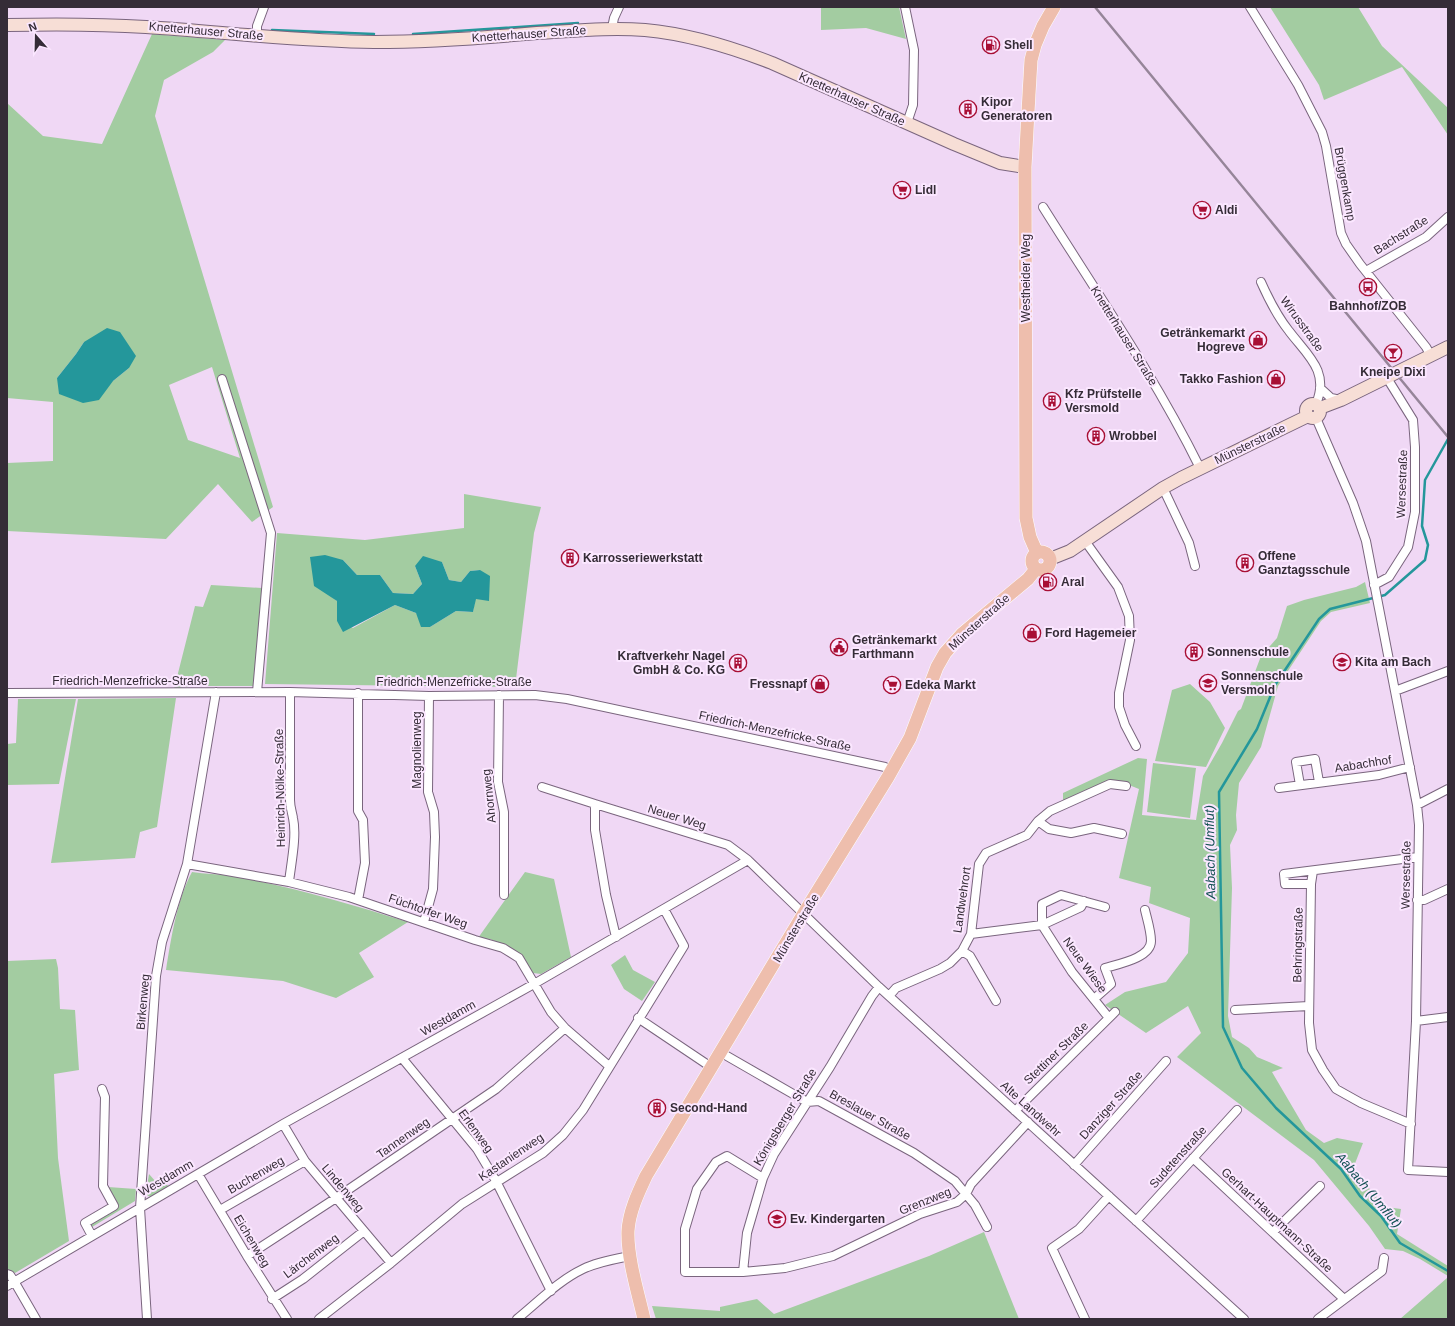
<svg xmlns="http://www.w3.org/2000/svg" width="1455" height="1326" viewBox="0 0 1455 1326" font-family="Arial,sans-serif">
	<rect width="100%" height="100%" fill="#f0d8f5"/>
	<path fill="#a3cca1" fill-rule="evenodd" d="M821 7H899L906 39 866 28 821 30Z
		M1270 7H1358L1382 46 1448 108V135L1402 67 1324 100 1319 85Z
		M152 34 225 40 213 52 164 80 155 116 273 507 252 522 218 484 166 539 7 531V463L53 461V402L7 398V103L43 136 102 144ZM84 342 129 368 113 381 57 378 76 354ZM212 367 240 458 188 440 169 385Z
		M464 494 541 507 534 533 515 687 265 684 277 533 365 540 464 528ZM343 560 357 575H380L393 593 413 594 422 584 415 566 442 562 449 580 461 582 470 571 480 570 473 612 456 611 430 627 416 613 395 605 353 628 337 621V601L327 593Z
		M1365 582 1370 603 1331 612 1321 621 1278 686 1261 747 1239 783 1236 815 1237 830 1230 845 1232 888 1228 1016 1232 1037 1249 1048 1257 1057 1283 1068 1272 1072 1306 1130 1324 1143 1337 1138 1363 1143 1354 1166 1359 1177 1386 1207 1401 1209 1397 1234 1448 1266V1276L1420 1259 1403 1251 1385 1249 1369 1226 1314 1160 1177 1057 1201 1033 1188 1006 1146 1033 1105 1005 1125 992 1166 982 1188 953 1190 918 1149 903 1151 887 1119 878 1139 789 1129 785 1110 782 1063 802V793L1138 758 1147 759 1142 815 1196 820 1203 776 1222 743 1238 711 1241 709 1261 656 1277 638 1287 606 1304 600 1356 587Z
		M211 585 262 588 254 686H190L174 689 195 606 203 607Z
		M1190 684 1210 702 1225 728 1206 767 1155 761 1172 690Z
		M176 698 157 827 140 832 135 858 51 863 78 699Z
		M18 699H76L59 784 7 785V744L16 743Z
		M1153 763 1196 768 1190 818 1147 812Z
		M192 872C205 874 218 874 231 876 291 886 350 904 408 922L359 953 374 977 336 998 283 981 166 970C171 939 177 899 192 872Z
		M525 872 554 879 571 957 541 974 533 973 516 951 490 939 478 938Z
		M625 955 633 970 655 982 642 1001 624 989 611 965Z
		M56 959 58 968 60 1009 75 1010 79 1070 54 1074 58 1158 69 1241 15 1273 7 1269V961Z
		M149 1174 156 1182 170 1186 152 1197 148 1196 146 1193Z
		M108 1187 136 1189 135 1201 92 1227 90 1223 117 1207Z
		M984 1232 1019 1319H954L950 1309 954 1319H656L652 1306 720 1311V1307L757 1299 774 1314 929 1256Z
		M1447 1278 1448 1319H1400Z"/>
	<path fill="#24979b" d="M107 328 120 332 136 356 129 368 113 381 99 400 83 403 59 394 57 378 76 354 84 342Z
		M325 555 343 560 357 575H380L393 593 413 594 422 584 415 566 423 556 442 562 449 580 461 582 470 571 480 570 490 576 489 601 476 599 473 612 456 611 430 627H421L416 613 395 605 343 632 337 621V601L314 586 310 557Z"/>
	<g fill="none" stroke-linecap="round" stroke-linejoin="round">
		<path stroke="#24979b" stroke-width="2.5" d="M272 30 374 34
			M413 34 578 23
			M1448 439 1425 480 1422 526 1428 545 1425 560 1385 595 1330 609 1319 619 1275 685 1257 729 1219 792 1223 1027 1242 1068 1276 1108 1341 1169 1360 1196 1381 1216 1400 1243 1448 1271"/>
		<defs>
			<path id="street" d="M905 7 914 50 913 105 907 123
				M1250 7 1298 85 1322 132 1326 146 1341 233 1346 244 1360 264 1426 347 1431 356
				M612 28 614 18 619 7
				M257 36V26L264 7
				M1043 207C1097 293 1155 377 1200 468
				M1366 271 1426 237 1448 217
				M1261 282C1269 300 1277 316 1289 331 1307 355 1330 371 1316 404
				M222 379 271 533 257 692
				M1320 388 1331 398 1341 400
				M1316 418 1353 503 1366 541 1417 805 1419 825 1416 1021 1408 1170 1448 1172
				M1163 488 1189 543 1195 566
				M1085 541 1118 587 1129 616 1130 640 1119 693V707L1125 725 1136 746
				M1374 585 1389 577 1408 547 1415 512V447L1413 420 1387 378
				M1395 691 1448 671
				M7 693 290 692 429 696 535 695 567 699 885 767 892 771
				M499 695 498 782 504 812V895
				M1300 785 1296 762 1315 759 1319 782
				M542 787 595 804
				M1279 788 1379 775 1410 767
				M1417 805 1448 789
				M1038 821 1050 811 1110 784 1126 786
				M187 864 289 882 349 897 475 940 503 948 519 958 551 1012 565 1028 609 1066
				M1313 871 1311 884 1309 1023 1312 1050 1323 1070 1336 1089 1361 1103 1411 1124
				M289 882C291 864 297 836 293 818 292 812 290 807 290 800V692
				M1311 884H1285L1284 874 1418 857
				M358 900 365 863 363 820 358 811V693
				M1417 900H1424L1448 889
				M1084 901 1081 907 1042 925V904L1061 895 1105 907
				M424 922 433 889 435 837 434 812 428 792 429 696
				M971 934 1042 925 1072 972 1109 1018
				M616 937 606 895 595 830V804L728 845 748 860
				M962 951 970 956 996 1001
				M889 996 896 988 940 969 950 963 962 951 971 934 979 864 986 853 1027 835 1038 821 1049 829 1071 833 1094 828 1122 834
				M1094 999 1111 984 1105 968C1118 964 1151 958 1151 941 1151 931 1147 919 1145 910
				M1235 1010 1309 1006
				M638 1018 711 1067
				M1416 1021 1448 1017
				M720 1052 807 1102 819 1101 914 1153 955 1181 975 1205 987 1227
				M402 1058 477 1149 496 1181 551 1291
				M1015 1111 1115 1012
				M283 1124 305 1161 391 1263
				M1193 1158 1344 1299
				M1074 1165 1166 1061
				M198 1174 247 1256 287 1319
				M763 1178 727 1156 716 1162 697 1189 685 1229V1272H743L785 1268 833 1256 920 1214 957 1202 966 1194 971 1184 1028 1122
				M220 1210 305 1161
				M1136 1221 1237 1110
				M1273 1232 1320 1186
				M92 1236 85 1223 114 1206 103 1186 105 1097 102 1089
				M247 1256 336 1198 496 1089 565 1028
				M743 1272 747 1233 763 1178 774 1154 830 1067 872 996 879 987
				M7 1274 10 1275 14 1281 36 1319
				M7 1286 283 1124 534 984 748 860 879 987 1244 1319
				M272 1299 303 1279 364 1231
				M147 1319 140 1208 156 976 162 942 187 864 216 692
				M319 1319 391 1263 462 1204 543 1153 563 1135 583 1110 684 946 664 909
				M517 1319C538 1302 558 1281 583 1269 597 1262 615 1259 630 1256
				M1085 1319 1052 1248 1079 1229 1109 1196
				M1318 1319 1382 1271 1384 1258"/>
			<path id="secondary" d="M7 25C53 24 100 24 146 27 222 32 298 41 374 42 428 42 483 38 537 33 573 31 609 27 645 30 689 34 731 47 772 63L954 144 1000 163 1025 167
				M1306 411a7 7 0 1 1 14 0a7 7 0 1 1-14 0Z
				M1320 408 1341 400 1448 347
				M1050 559 1070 551 1163 488 1181 478 1308 416"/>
			<path id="primary" d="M1032 561a9 9 0 1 1 18 0a9 9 0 1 1-18 0Z
				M1037 553 1030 537 1026 518 1025 167 1029 94 1031 60 1035 45 1043 26 1054 7
				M644 1319C638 1293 627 1257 628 1231 629 1212 638 1193 646 1176L804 913 888 777 910 738 937 667 945 653 962 634 1028 579 1036 569"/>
		</defs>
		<use href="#street" stroke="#7a657e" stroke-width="10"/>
		<use href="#secondary" stroke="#7a657e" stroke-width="14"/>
		<use href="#primary" stroke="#fff" stroke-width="14"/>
		<use href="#street" stroke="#fff" stroke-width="8"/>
		<use href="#secondary" stroke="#f7ded6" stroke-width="12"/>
		<use href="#primary" stroke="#eebead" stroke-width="13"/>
		<path stroke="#968599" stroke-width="2.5" d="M1095 7 1448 437"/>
	</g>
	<defs>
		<symbol id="fuel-ring" viewBox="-11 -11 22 22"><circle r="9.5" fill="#fbe7ff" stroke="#a80f35" stroke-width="1.5"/><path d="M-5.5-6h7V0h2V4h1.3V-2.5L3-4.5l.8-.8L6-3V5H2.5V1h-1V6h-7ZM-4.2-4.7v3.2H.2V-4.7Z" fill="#a80f35"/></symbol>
		<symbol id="building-ring" viewBox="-11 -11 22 22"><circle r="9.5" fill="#fbe7ff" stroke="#a80f35" stroke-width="1.5"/><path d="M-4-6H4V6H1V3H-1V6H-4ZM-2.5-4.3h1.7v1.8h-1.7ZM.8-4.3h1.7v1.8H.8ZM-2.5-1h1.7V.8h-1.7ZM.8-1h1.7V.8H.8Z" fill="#a80f35"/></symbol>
		<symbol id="supermarket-ring" viewBox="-11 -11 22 22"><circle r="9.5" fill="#fbe7ff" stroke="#a80f35" stroke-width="1.5"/><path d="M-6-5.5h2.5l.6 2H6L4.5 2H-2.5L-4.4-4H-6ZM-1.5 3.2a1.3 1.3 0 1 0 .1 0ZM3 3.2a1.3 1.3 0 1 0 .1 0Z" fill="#a80f35"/></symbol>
		<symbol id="bus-ring" viewBox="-11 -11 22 22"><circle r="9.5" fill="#fbe7ff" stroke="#a80f35" stroke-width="1.5"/><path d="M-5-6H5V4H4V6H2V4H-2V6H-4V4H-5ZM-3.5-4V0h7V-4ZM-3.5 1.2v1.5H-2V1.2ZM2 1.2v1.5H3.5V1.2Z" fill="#a80f35"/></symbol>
		<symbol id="shop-ring" viewBox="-11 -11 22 22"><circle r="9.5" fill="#fbe7ff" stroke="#a80f35" stroke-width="1.5"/><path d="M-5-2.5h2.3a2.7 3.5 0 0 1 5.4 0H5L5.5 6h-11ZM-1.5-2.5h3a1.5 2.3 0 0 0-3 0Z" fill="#a80f35"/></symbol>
		<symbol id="bar-ring" viewBox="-11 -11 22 22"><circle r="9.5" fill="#fbe7ff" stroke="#a80f35" stroke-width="1.5"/><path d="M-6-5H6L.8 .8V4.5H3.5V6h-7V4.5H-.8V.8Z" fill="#a80f35"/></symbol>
		<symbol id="civic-ring" viewBox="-11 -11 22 22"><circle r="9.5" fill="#fbe7ff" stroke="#a80f35" stroke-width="1.5"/><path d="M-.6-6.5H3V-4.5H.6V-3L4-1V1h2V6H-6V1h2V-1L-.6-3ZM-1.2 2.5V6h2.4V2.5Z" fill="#a80f35"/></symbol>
		<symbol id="school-ring" viewBox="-11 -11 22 22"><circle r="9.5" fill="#fbe7ff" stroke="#a80f35" stroke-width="1.5"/><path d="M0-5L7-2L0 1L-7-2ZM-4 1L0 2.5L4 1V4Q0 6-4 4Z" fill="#a80f35"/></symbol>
	</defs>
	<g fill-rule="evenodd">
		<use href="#fuel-ring" x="981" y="35" width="20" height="20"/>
		<use href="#building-ring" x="958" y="99" width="20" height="20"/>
		<use href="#supermarket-ring" x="892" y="180" width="20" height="20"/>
		<use href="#supermarket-ring" x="1192" y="200" width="20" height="20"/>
		<use href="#bus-ring" x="1358" y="277" width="20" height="20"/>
		<use href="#shop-ring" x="1248" y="330" width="20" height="20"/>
		<use href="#bar-ring" x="1383" y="343" width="20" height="20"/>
		<use href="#shop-ring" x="1266" y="369" width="20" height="20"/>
		<use href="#building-ring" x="1042" y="391" width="20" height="20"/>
		<use href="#building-ring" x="1086" y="426" width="20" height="20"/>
		<use href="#building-ring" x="560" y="548" width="20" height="20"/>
		<use href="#building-ring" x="1235" y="553" width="20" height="20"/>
		<use href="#fuel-ring" x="1038" y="572" width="20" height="20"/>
		<use href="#shop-ring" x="1022" y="623" width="20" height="20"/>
		<use href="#civic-ring" x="829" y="637" width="20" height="20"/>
		<use href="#building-ring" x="1184" y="642" width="20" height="20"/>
		<use href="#school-ring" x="1332" y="652" width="20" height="20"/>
		<use href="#building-ring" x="728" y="653" width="20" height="20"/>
		<use href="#school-ring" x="1198" y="673" width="20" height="20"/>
		<use href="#shop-ring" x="810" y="674" width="20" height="20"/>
		<use href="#supermarket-ring" x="882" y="675" width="20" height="20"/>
		<use href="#building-ring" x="647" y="1098" width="20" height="20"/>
		<use href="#school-ring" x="767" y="1209" width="20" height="20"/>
	</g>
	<g text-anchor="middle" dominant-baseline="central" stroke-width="4" stroke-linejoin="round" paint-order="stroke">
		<g font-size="12" fill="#352c37" stroke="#fbe7ff">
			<text transform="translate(206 31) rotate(5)">Knetterhauser Straße</text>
			<text transform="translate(529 34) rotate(-4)">Knetterhauser Straße</text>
			<text transform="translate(852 99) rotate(24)">Knetterhauser Straße</text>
			<text transform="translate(1345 184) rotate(80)">Brüggenkamp</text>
			<text transform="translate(1401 235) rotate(-32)">Bachstraße</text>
			<text transform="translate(1026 278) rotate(-90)">Westheider Weg</text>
			<text transform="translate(1302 324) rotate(54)">Wirusstraße</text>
			<text transform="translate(1124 336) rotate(58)">Knetterhauser Straße</text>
			<text transform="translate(1250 444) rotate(-26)">Münsterstraße</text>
			<text transform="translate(1402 484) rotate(-88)">Wersestraße</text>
			<text transform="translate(979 622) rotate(-42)">Münsterstraße</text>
			<text x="130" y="681">Friedrich-Menzefricke-Straße</text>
			<text x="454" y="682">Friedrich-Menzefricke-Straße</text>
			<text transform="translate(775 731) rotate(12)">Friedrich-Menzefricke-Straße</text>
			<text transform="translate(417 750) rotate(-90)">Magnolienweg</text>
			<text transform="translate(1363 764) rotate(-9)">Aabachhof</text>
			<text transform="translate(280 788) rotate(-91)">Heinrich-Nölke-Straße</text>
			<text transform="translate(489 796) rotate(-96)">Ahornweg</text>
			<text transform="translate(677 817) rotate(17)">Neuer Weg</text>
			<text transform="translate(1406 875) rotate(-89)">Wersestraße</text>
			<text transform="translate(962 900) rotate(-82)">Landwehrort</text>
			<text transform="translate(428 911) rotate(19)">Füchtorfer Weg</text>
			<text transform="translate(796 928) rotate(-59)">Münsterstraße</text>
			<text transform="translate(1298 945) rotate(-89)">Behringstraße</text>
			<text transform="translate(1085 965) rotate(54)">Neue Wiese</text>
			<text transform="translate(143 1002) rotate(-85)">Birkenweg</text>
			<text transform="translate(448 1018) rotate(-29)">Westdamm</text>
			<text transform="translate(1056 1053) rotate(-44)">Stettiner Straße</text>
			<text transform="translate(1111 1105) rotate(-48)">Danziger Straße</text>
			<text transform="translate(1031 1109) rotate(42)">Alte Landwehr</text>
			<text transform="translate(870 1115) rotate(29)">Breslauer Straße</text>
			<text transform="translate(785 1117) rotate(-59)">Königsberger Straße</text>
			<text transform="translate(476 1131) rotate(54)">Erlenweg</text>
			<text transform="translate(403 1138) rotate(-35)">Tannenweg</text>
			<text transform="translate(511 1157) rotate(-34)">Kastanienweg</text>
			<text transform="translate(1178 1157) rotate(-48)">Sudetenstraße</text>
			<text transform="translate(256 1175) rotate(-30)">Buchenweg</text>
			<text transform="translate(166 1178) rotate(-30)">Westdamm</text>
			<text transform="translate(343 1188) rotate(50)">Lindenweg</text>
			<text transform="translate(925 1201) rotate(-22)">Grenzweg</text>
			<text transform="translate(1277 1220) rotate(43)">Gerhart-Hauptmann-Straße</text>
			<text transform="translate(252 1241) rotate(59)">Eichenweg</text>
			<text transform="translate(311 1256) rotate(-37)">Lärchenweg</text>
		</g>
		<g font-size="12" font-weight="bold" fill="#352c37" stroke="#fbe7ff" text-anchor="start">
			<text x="1004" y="45">Shell</text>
			<text x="981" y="102">Kipor<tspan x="981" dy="14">Generatoren</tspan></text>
			<text x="915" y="190">Lidl</text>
			<text x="1215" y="210">Aldi</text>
			<text x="1368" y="306" text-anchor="middle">Bahnhof/ZOB</text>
			<text x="1245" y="333" text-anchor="end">Getränkemarkt<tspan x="1245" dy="14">Hogreve</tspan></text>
			<text x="1393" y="372" text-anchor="middle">Kneipe Dixi</text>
			<text x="1263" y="379" text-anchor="end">Takko Fashion</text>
			<text x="1065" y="394">Kfz Prüfstelle<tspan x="1065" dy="14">Versmold</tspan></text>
			<text x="1109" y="436">Wrobbel</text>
			<text x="1258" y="556">Offene<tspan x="1258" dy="14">Ganztagsschule</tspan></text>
			<text x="583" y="558">Karrosseriewerkstatt</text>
			<text x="1061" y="582">Aral</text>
			<text x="1045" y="633">Ford Hagemeier</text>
			<text x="852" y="640">Getränkemarkt<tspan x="852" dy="14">Farthmann</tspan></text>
			<text x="1207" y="652">Sonnenschule</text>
			<text x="725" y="656" text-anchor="end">Kraftverkehr Nagel<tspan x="725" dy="14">GmbH &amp; Co. KG</tspan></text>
			<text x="1355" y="662">Kita am Bach</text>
			<text x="1221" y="676">Sonnenschule<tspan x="1221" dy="14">Versmold</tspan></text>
			<text x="807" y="684" text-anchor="end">Fressnapf</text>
			<text x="905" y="685">Edeka Markt</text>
			<text x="670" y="1108">Second-Hand</text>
			<text x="790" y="1219">Ev. Kindergarten</text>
		</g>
		<g font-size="13" font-style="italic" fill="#135153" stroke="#fbe7ff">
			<text transform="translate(1210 852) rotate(-91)">Aabach (Umflut)</text>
			<text transform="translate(1369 1190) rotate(50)">Aabach (Umflut)</text>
		</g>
	</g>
	<rect width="1455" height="1326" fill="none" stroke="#352c37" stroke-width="16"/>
	<g transform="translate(36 36) rotate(340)" stroke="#fbe7ff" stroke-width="3" paint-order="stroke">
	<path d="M0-3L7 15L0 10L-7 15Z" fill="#352c37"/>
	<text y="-6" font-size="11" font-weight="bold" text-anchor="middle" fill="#352c37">N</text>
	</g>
</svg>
